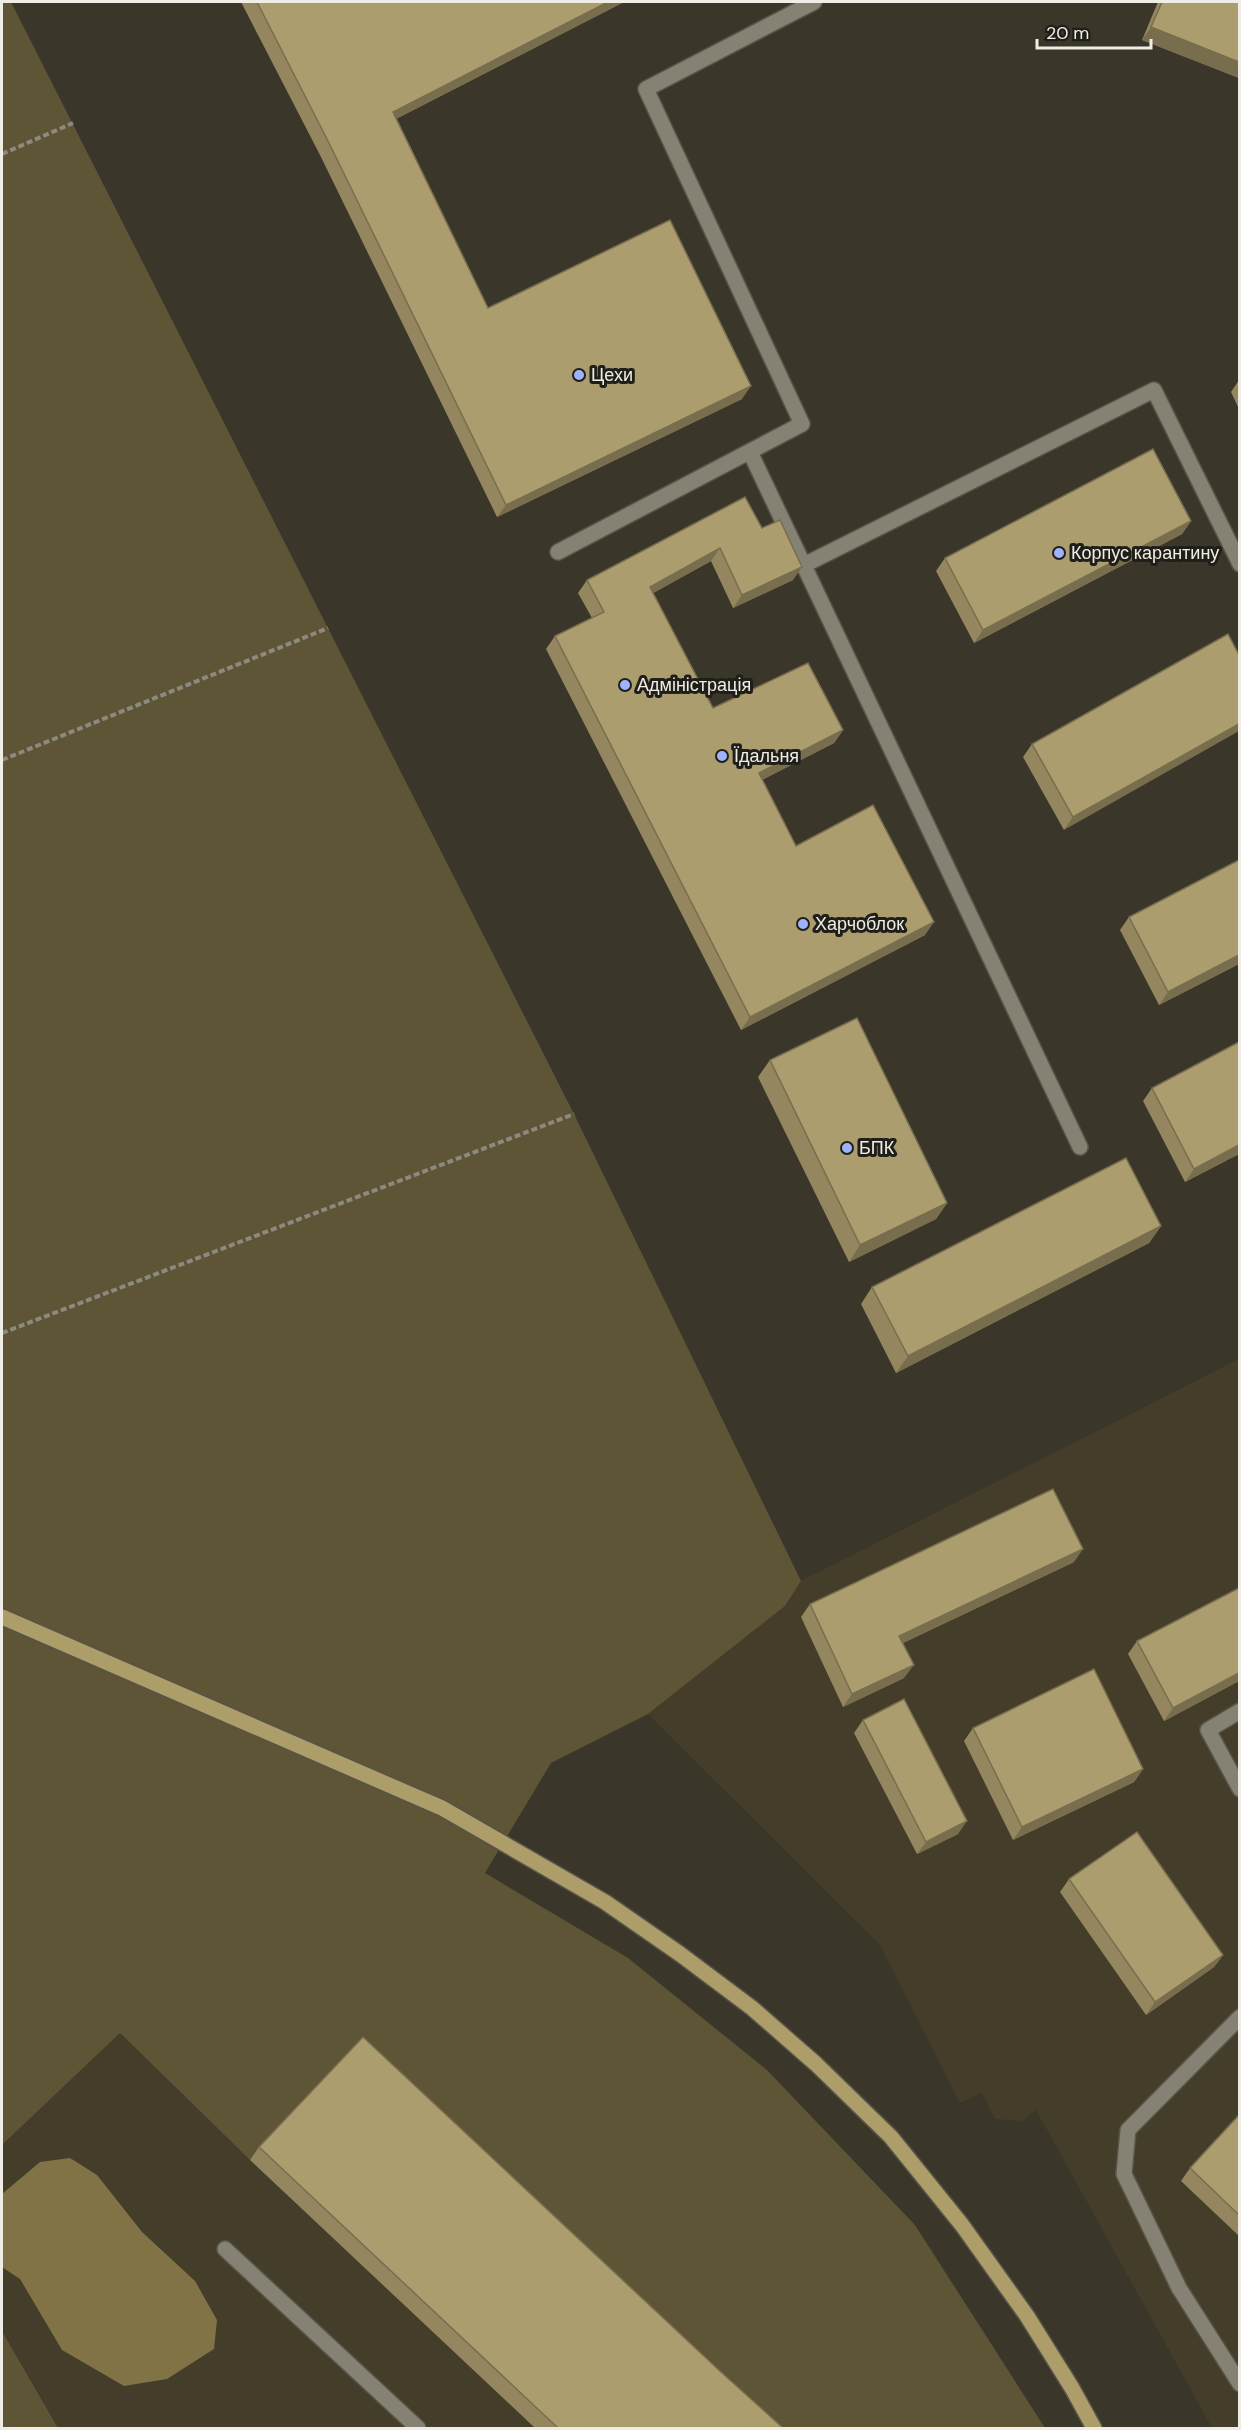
<svg xmlns="http://www.w3.org/2000/svg" width="1241" height="2430" viewBox="0 0 1241 2430" font-family="'DM Sans',sans-serif">
	<rect width="100%" height="100%" fill="#3a362a"/>
	<path fill="#433d2a" d="M1239 1359V2428H1212L1036 2110 1023 2121 995 2119 982 2093 960 2103 880 1945 648 1714 785 1606 801 1581Z
		M120 2033 250 2160 760 2428H59L2 2331V2145Z"/>
	<path fill="#5e5436" d="M2 2H11L574 1114 801 1581 785 1606 648 1714 551 1763 485 1873 628 1958 767 2070 915 2225 1045 2428H760L354 2050 250 2160 120 2033 2 2145Z
		M2 2331 57 2426 59 2428H2Z"/>
	<path fill="#817346" d="M70 2158 97 2175 142 2232 195 2281 217 2320 214 2349 167 2379 124 2386 62 2350 20 2279 2 2267V2194L40 2162Z"/>
	<g fill="none" stroke-linecap="round" stroke-linejoin="round">
		<defs>
			<path id="minor" d="M750 452 1080 1147
				M558 552 802 424 646 89 814 2
				M804 565 1154 390 1240 564
				M1240 1711 1208 1730 1240 1789
				M1240 2017 1128 2130 1124 2174 1179 2288 1240 2384
				M225 2249 418 2428"/>
			<path id="major" d="M2 1617 442 1808 605 1902 680 1954 752 2008 816 2064 891 2137 962 2225 1027 2316 1072 2388 1094 2428"/>
		</defs>
		<use href="#minor" stroke="#575449" stroke-width="18"/>
		<use href="#major" stroke="#575449" stroke-width="18"/>
		<path stroke="#8c897f" stroke-width="4" stroke-dasharray="6 3" stroke-linecap="butt" d="M2 154 73 123
			M2 760 328 628
			M2 1333 574 1114"/>
		<use href="#minor" stroke="#858173" stroke-width="15"/>
		<use href="#major" stroke="#ad9d69" stroke-width="15"/>
	</g>
	<path fill="#94875f" d="M241 2H624L396 119 488 308 742 399 497 517 320 155Z
		M1158 2H1239V78L1142 40Z
		M1239 380V409L1231 392Z
		M1191 521 1182 534 974 643 936 571 945 558Z
		M762 528 793 580 733 608 711 561 653 593 713 708 843 730 834 743 762 780 796 846 925 935 741 1030 546 649 555 636 592 618 578 593 587 580Z
		M1228 634 1064 830 1023 757 1032 744Z
		M1239 860V964L1159 1005 1120 930 1129 917Z
		M1239 1042V1154L1185 1182 1143 1101 1152 1088Z
		M770 1060 947 1203 936 1219 849 1262 758 1077Z
		M1161 1226 1149 1243 896 1373 861 1304 872 1287Z
		M1074 1562 903 1643 904 1678 843 1707 801 1617 810 1604Z
		M1137 1641 1239 1681 1164 1721 1128 1654Z
		M863 1720 958 1834 917 1854 854 1733Z
		M973 1728 1143 1769 1134 1782 1013 1840 964 1741Z
		M1069 1879 1223 1955 1214 1967 1146 2015 1060 1892Z
		M1239 2115V2236L1181 2181 1190 2168Z
		M259 2147 721 2372 783 2428H535L250 2160Z"/>
	<path fill="#786e4e" d="M608 2H624L384 125 393 112Z
		M1151 27 1239 62V78L1142 40Z
		M751 386 742 399 497 517 506 505Z
		M1191 521 1182 534 974 643 983 630Z
		M720 548 711 561 641 600 650 587Z
		M802 567 793 580 733 608 742 595Z
		M1239 724V731L1064 830 1073 817Z
		M843 730 834 743 750 786 759 773Z
		M934 922 925 935 741 1030 750 1017Z
		M1239 955V964L1159 1005 1168 992Z
		M1239 1145V1154L1185 1182 1194 1169Z
		M947 1203 936 1219 849 1262 860 1245Z
		M1161 1226 1149 1243 896 1373 908 1356Z
		M1083 1549 1074 1562 890 1649 899 1636Z
		M914 1665 904 1678 843 1707 852 1694Z
		M1239 1673V1681L1164 1721 1173 1708Z
		M1143 1769 1134 1782 1013 1840 1022 1827Z
		M967 1821 958 1834 917 1854 926 1842Z
		M1223 1955 1214 1967 1146 2015 1155 2002Z"/>
	<path fill="#ac9d6f" stroke="#786e4e" stroke-width="1.5" d="M257 2H608L393 112 488 308 670 220 751 386 506 505 329 143Z
		M1162 2H1239V62L1151 27Z
		M1153 449 1191 521 983 630 945 558Z
		M745 497 762 528 780 520 802 567 742 595 720 548 650 587 713 708 808 663 843 730 759 773 796 846 873 805 934 922 750 1017 555 636 604 612 587 580Z
		M1228 634 1239 655V724L1073 817 1032 744Z
		M1239 860V955L1168 992 1129 917Z
		M857 1018 947 1203 860 1245 770 1060Z
		M1239 1042V1145L1194 1169 1152 1088Z
		M1126 1158 1161 1226 908 1356 872 1287Z
		M1053 1489 1083 1549 899 1636 914 1665 852 1694 810 1604Z
		M1239 1588V1673L1173 1708 1137 1641Z
		M1094 1669 1143 1769 1022 1827 973 1728Z
		M904 1699 967 1821 926 1842 863 1720Z
		M1137 1832 1223 1955 1155 2002 1069 1879Z
		M363 2037 721 2372 783 2428H558L259 2147Z
		M1239 2115V2215L1190 2168Z"/>
	<g fill="#9fb3fd" stroke="#201e18" stroke-width="2">
		<circle cx="579" cy="375" r="6"/>
		<circle cx="1059" cy="553" r="6"/>
		<circle cx="625" cy="685" r="6"/>
		<circle cx="722" cy="756" r="6"/>
		<circle cx="803" cy="924" r="6"/>
		<circle cx="847" cy="1148" r="6"/>
	</g>
	<g text-anchor="middle" dominant-baseline="central" stroke-width="6" stroke-linejoin="round" paint-order="stroke">
		<g font-size="18" fill="#efede5" stroke="#201e18" text-anchor="start">
			<text x="591" y="375">Цехи</text>
			<text x="1071" y="553">Корпус карантину</text>
			<text x="637" y="685">Адміністрація</text>
			<text x="734" y="756">Їдальня</text>
			<text x="815" y="924">Харчоблок</text>
			<text x="859" y="1148">БПК</text>
		</g>
	</g>
	<rect width="1241" height="2430" fill="none" stroke="#efede5" stroke-width="6"/>
	<path d="M1037 39v9h114v-9" fill="none" stroke="#efede5" stroke-width="3"/>
	<text x="1046" y="39" font-size="18" fill="#efede5" stroke="#201e18" stroke-width="4.5" paint-order="stroke">20 m</text>
</svg>
